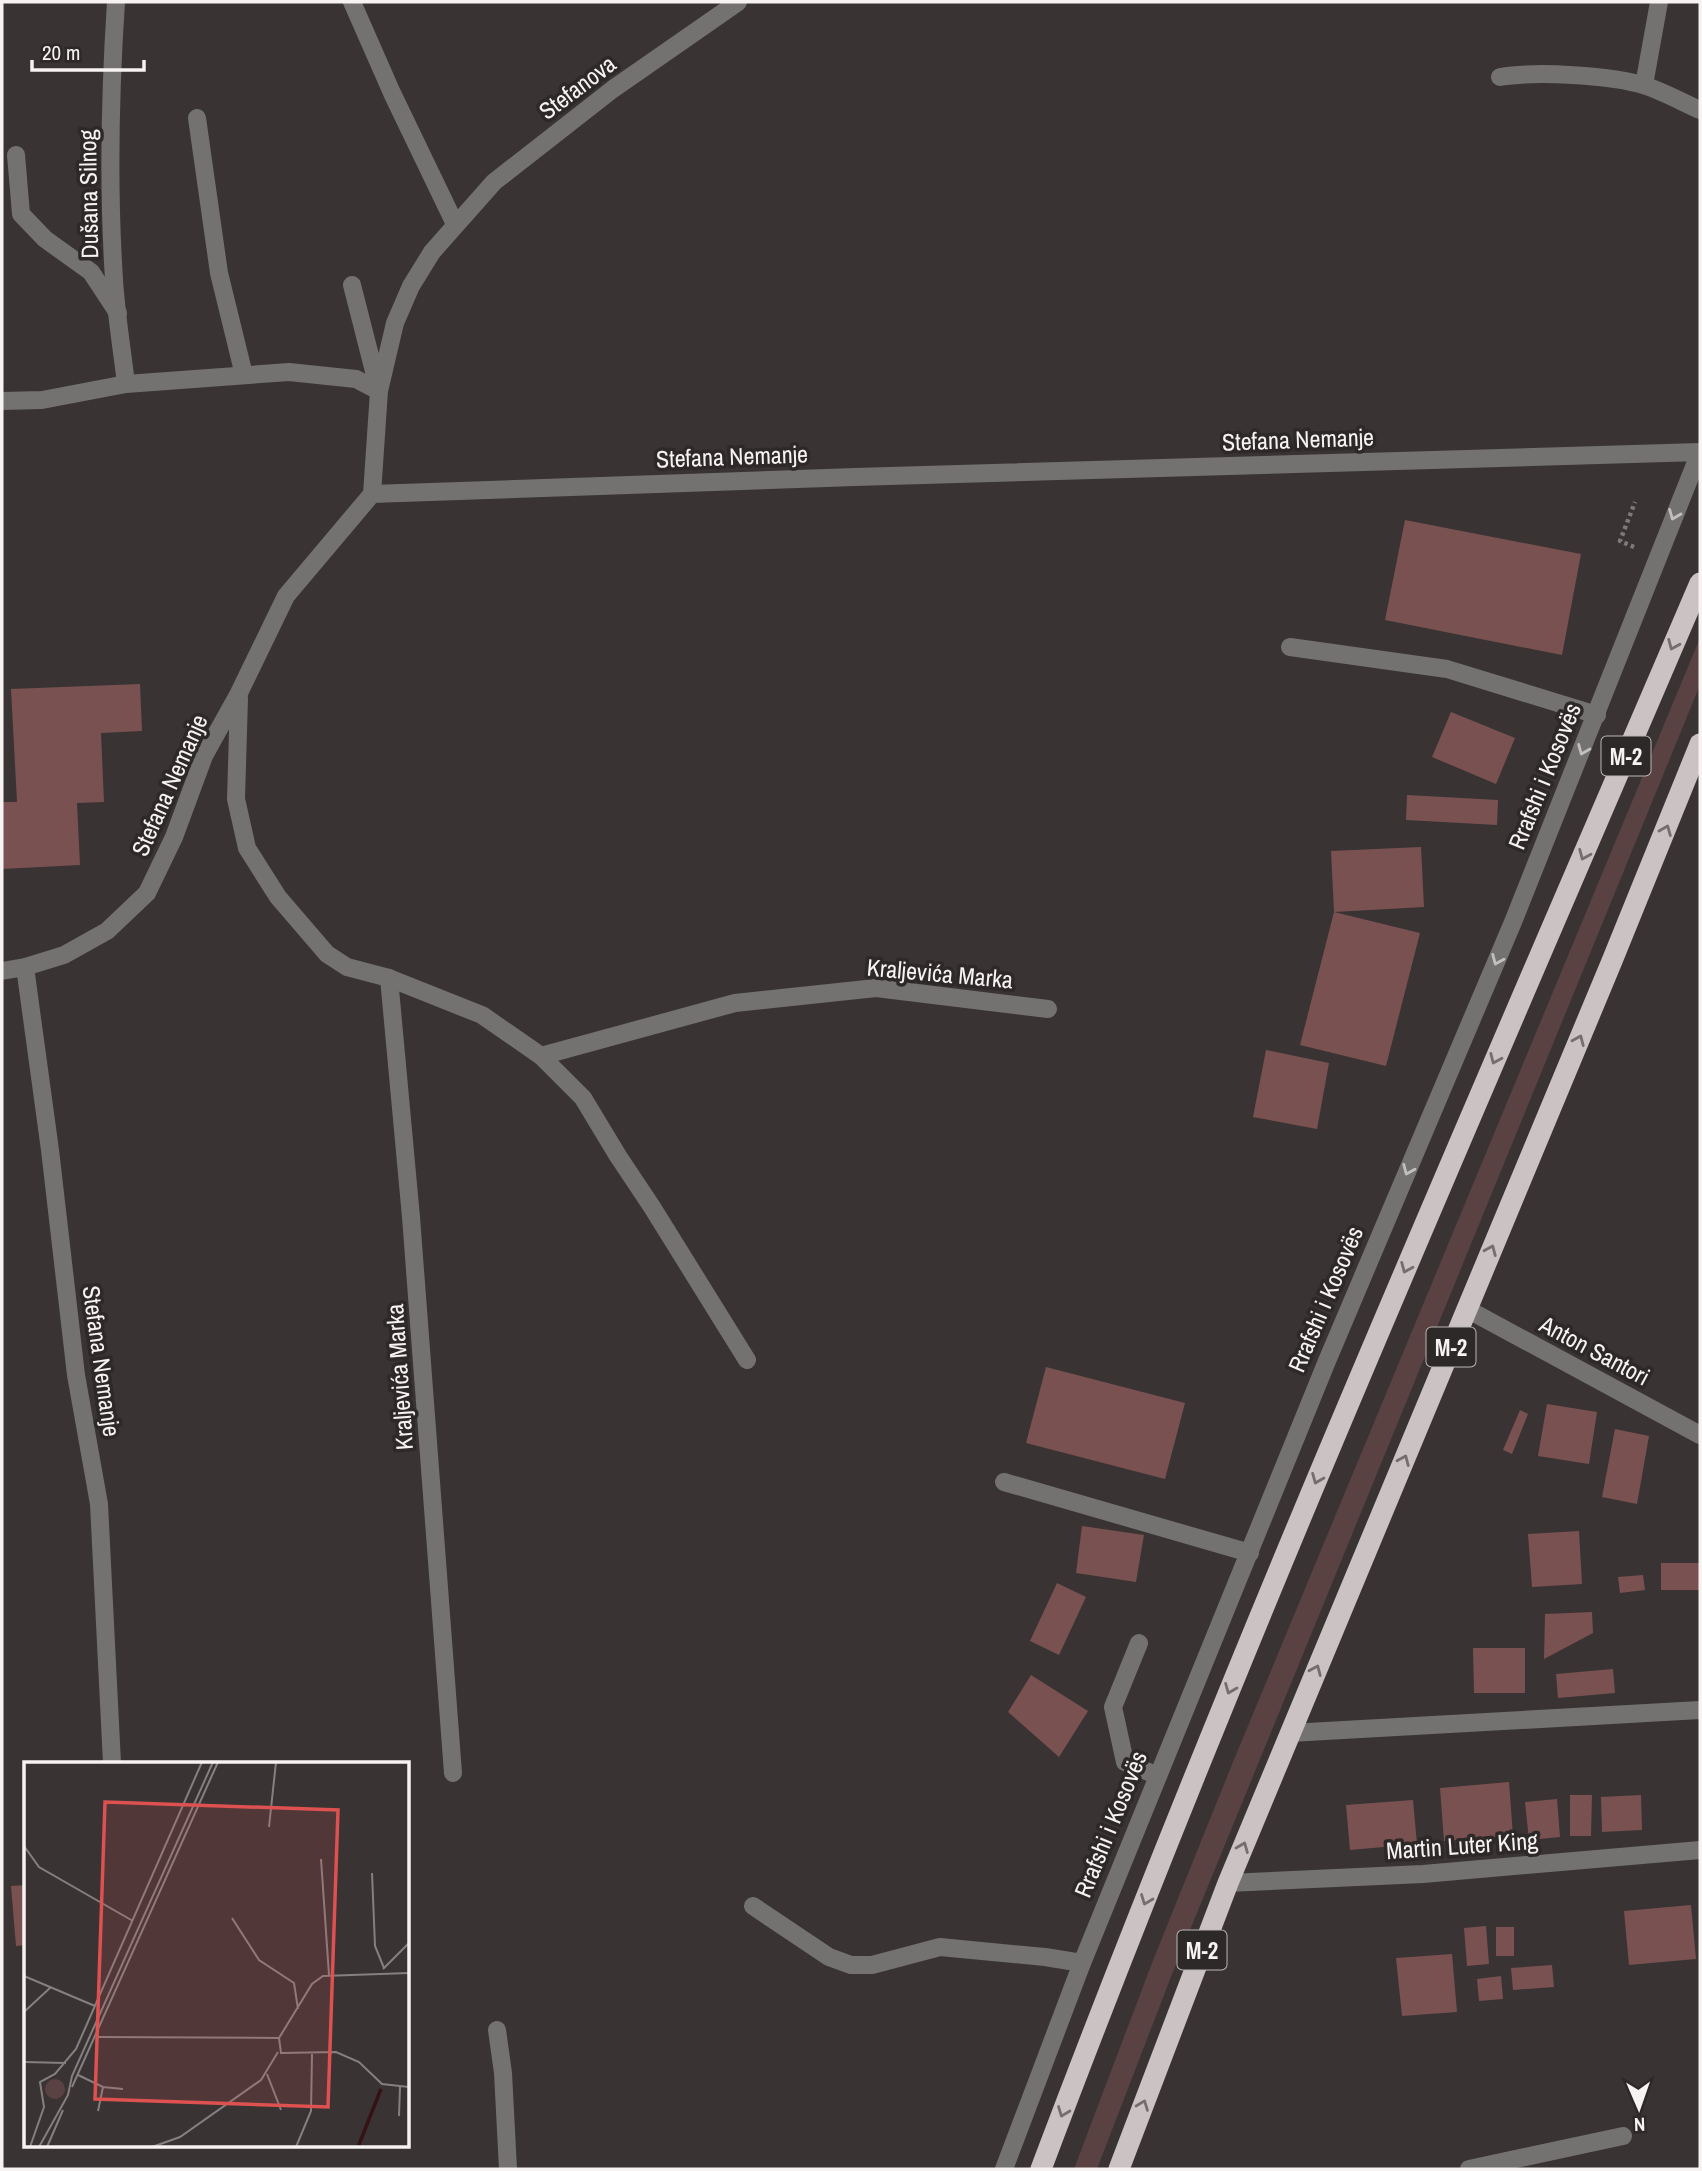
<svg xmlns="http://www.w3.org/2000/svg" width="1702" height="2171" viewBox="0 0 1702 2171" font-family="'Archivo Narrow',sans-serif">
	<rect width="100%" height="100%" fill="#393333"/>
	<path fill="#5b4242" d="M1700 638V685L1174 1969 1097 2169H1074L1152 1963 1233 1762Z"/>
	<path fill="#7a5151" d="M1405 520 1581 554 1562 655 1385 620Z
		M140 684 142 731 101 733 104 802 77 803 80 865 2 869V802H17L11 689Z
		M1451 712 1515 738 1496 784 1432 757Z
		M1407 795 1498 800 1497 825 1406 820Z
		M1421 847 1424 907 1334 912 1331 851Z
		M1334 912 1420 933 1386 1066 1300 1045Z
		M1266 1050 1329 1063 1317 1129 1253 1117Z
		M1046 1367 1185 1403 1165 1479 1026 1443Z
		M1547 1404 1597 1412 1589 1464 1538 1456Z
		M1520 1410 1528 1414 1512 1454 1503 1450Z
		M1615 1429 1649 1436 1637 1504 1602 1497Z
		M1082 1526 1144 1535 1136 1582 1076 1573Z
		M1579 1531 1582 1584 1532 1587 1528 1534Z
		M1661 1563H1700V1590H1661Z
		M1643 1575 1645 1590 1620 1593 1618 1577Z
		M1057 1583 1086 1597 1059 1655 1030 1641Z
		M1592 1612 1593 1633 1544 1659 1545 1614Z
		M1473 1648H1525V1693H1474Z
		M1613 1669 1615 1693 1558 1698 1556 1674Z
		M1031 1675 1088 1711 1059 1757 1008 1712Z
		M1509 1782 1513 1836 1444 1841 1440 1788Z
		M1570 1795H1592L1591 1836H1570Z
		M1641 1795 1642 1830 1602 1832 1601 1797Z
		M1557 1799 1560 1837 1529 1840 1525 1802Z
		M1413 1800 1417 1844 1350 1850 1346 1805Z
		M26 1885V1945L16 1946 11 1886Z
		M1691 1905 1696 1959 1629 1965 1624 1911Z
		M1486 1926 1489 1964 1467 1966 1464 1928Z
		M1496 1927H1514V1956H1496Z
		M1452 1954 1457 2012 1402 2016 1396 1958Z
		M1552 1965 1554 1987 1513 1990 1511 1968Z
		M1501 1976 1503 1999 1479 2001 1477 1979Z"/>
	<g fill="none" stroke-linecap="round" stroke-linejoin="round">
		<path stroke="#7f7a7a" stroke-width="4.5" stroke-dasharray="3.5 3.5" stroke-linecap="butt" d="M1634 547 1620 541 1635 502"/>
		<path stroke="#747171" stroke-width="18" d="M197 118 219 273 244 375
			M16 155 21 214 45 239 91 272 118 313
			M1290 647 1447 669 1597 715
			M389 978 411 1217 453 1773
			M541 1056 735 1003 876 988 1048 1009
			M1004 1482 1250 1553
			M1139 1643 1113 1707 1125 1762 1158 1776
			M1290 1733 1700 1710
			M1228 1883 1423 1874 1700 1850
			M753 1906 829 1957 851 1965H872L940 1947 1045 1957 1082 1963
			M1469 2169 1623 2136"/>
		<path stroke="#747171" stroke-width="18" d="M116 2C110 93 108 187 114 279 116 314 122 349 126 384
			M352 2 392 93 455 224
			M1500 77C1535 71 1612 75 1646 86 1664 92 1682 102 1700 110
			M1644 85 1659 2
			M352 285 378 387
			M379 391 395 323 411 286 432 252 494 182 613 89 738 2
			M2 401 42 400 126 384 289 372 356 379 379 391 372 494
			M239 698 236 799 247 848 278 897 327 954 347 967 389 978 482 1015 541 1056 583 1098 618 1156 652 1207 747 1360
			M25 967 50 1150 76 1375 99 1504 112 1763
			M2 971 25 967 64 955 107 931 147 893 174 837 204 756 239 693 286 596 372 494 855 477 1700 452
			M1467 1309 1700 1435
			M497 2030 503 2073 508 2169
			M1004 2169 1082 1963 1327 1361 1513 922 1700 452"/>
		<path stroke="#cbc3c3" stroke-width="21" d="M1041 2169C1243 1633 1475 1109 1700 583
			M1119 2169 1228 1883 1612 961 1700 744"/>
	</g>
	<defs><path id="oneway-chevron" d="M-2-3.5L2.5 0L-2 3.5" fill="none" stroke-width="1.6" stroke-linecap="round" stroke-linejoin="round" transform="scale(1.75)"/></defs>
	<g stroke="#c3bfbf">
		<use href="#oneway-chevron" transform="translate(1674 515) rotate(112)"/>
		<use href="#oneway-chevron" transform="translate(1583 750) rotate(112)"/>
		<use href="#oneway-chevron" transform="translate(1497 960) rotate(113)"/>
		<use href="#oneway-chevron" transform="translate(1408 1170) rotate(113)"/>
	</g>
	<g stroke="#756e6e">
		<use href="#oneway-chevron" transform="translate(1673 645) rotate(113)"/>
		<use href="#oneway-chevron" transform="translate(1666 830) rotate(-68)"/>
		<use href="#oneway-chevron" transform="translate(1584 855) rotate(113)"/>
		<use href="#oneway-chevron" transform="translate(1579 1040) rotate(-67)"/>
		<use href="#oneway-chevron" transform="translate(1495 1059) rotate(114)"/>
		<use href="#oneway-chevron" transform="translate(1491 1250) rotate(-67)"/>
		<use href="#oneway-chevron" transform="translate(1406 1268) rotate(113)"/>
		<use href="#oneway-chevron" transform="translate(1404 1460) rotate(-67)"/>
		<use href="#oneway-chevron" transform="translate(1317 1479) rotate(112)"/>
		<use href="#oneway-chevron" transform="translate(1316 1670) rotate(-67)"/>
		<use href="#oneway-chevron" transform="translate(1230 1689) rotate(112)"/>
		<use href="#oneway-chevron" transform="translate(1243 1847) rotate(-68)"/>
		<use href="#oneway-chevron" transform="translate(1146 1900) rotate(111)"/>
		<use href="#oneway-chevron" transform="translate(1143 2105) rotate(-69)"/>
		<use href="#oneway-chevron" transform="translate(1063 2112) rotate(111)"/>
	</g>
	<g text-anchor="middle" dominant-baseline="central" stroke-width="7" stroke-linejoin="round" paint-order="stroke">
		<g fill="#2e2929" stroke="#bbb6b6" stroke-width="2">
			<rect x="1601.5" y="736.5" width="49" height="39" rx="5"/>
			<rect x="1426.5" y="1327.5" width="49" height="39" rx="5"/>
			<rect x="1177.5" y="1930.5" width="49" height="39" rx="5"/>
		</g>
		<g font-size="23" font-weight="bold" fill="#f7f3f3">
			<text x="1626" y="756">M-2</text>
			<text x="1451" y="1347">M-2</text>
			<text x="1202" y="1950">M-2</text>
		</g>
		<g font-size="24" fill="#f7f3f3" stroke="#2e2929">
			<text transform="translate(577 87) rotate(-37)">Stefanova</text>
			<text transform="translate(88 194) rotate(-91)">Dušana Silnog</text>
			<text transform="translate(1298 439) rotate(-2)">Stefana Nemanje</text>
			<text transform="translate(732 456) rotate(-2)">Stefana Nemanje</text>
			<text transform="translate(1544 776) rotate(-68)">Rrafshi i Kosovës</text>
			<text transform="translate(169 785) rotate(-66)">Stefana Nemanje</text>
			<text transform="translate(940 973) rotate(5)">Kraljevića Marka</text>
			<text transform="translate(1325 1299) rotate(-67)">Rrafshi i Kosovës</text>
			<text transform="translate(1595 1350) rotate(28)">Anton Santori</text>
			<text transform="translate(102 1361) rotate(82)">Stefana Nemanje</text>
			<text transform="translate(399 1377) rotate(-94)">Kraljevića Marka</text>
			<text transform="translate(1110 1824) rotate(-68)">Rrafshi i Kosovës</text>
			<text transform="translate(1462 1845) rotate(-4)">Martin Luter King</text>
		</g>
	</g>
	<g transform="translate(24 1762)">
		<rect width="385" height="385" fill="#393333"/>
		<path d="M21 327a10 10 0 1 1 20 0a10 10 0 1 1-20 0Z" fill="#5b4242"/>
		<path fill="none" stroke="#351214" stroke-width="3.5" d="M334 385 357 327"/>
		<path fill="none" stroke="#858080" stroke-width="2" d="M245 65 252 0M0 84 15 105 109 159M297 97 305 213M348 111 351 184 360 206M208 156 235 198 270 221 274 247M359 207 385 181M0 214 71 244M0 250 27 225M73 275 255 276 288 222 299 214 385 211M255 276 257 291 312 290 335 300 358 322 385 325M0 300 42 301M243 312 257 348M54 313 79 325 99 327M48 325 194 0M74 349 79 325M375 354 376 325M6 385 20 345 16 320 31 312 52 287 178 0M15 385 44 333 48 314 189 0M23 385 39 348M128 385 156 375 237 318 254 290M272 385 287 349 288 292"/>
		<path fill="#dd5151" fill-opacity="0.15" stroke="#dd5151" stroke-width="3.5" d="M81 40 314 48 304 345 71 337Z"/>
		<rect width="385" height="385" fill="none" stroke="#f7f3f3" stroke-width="3.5"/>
	</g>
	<rect width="1702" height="2171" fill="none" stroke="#f7f3f3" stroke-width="7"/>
	<g transform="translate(1639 2108) rotate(178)" stroke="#2e2929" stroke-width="5" paint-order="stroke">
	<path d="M0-5L12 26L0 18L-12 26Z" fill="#f7f3f3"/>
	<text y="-10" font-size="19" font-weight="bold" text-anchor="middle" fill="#f7f3f3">N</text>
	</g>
	<path d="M32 60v10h112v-10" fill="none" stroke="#f7f3f3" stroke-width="3.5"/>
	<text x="42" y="60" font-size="21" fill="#f7f3f3" stroke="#2e2929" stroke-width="5" paint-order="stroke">20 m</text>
</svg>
